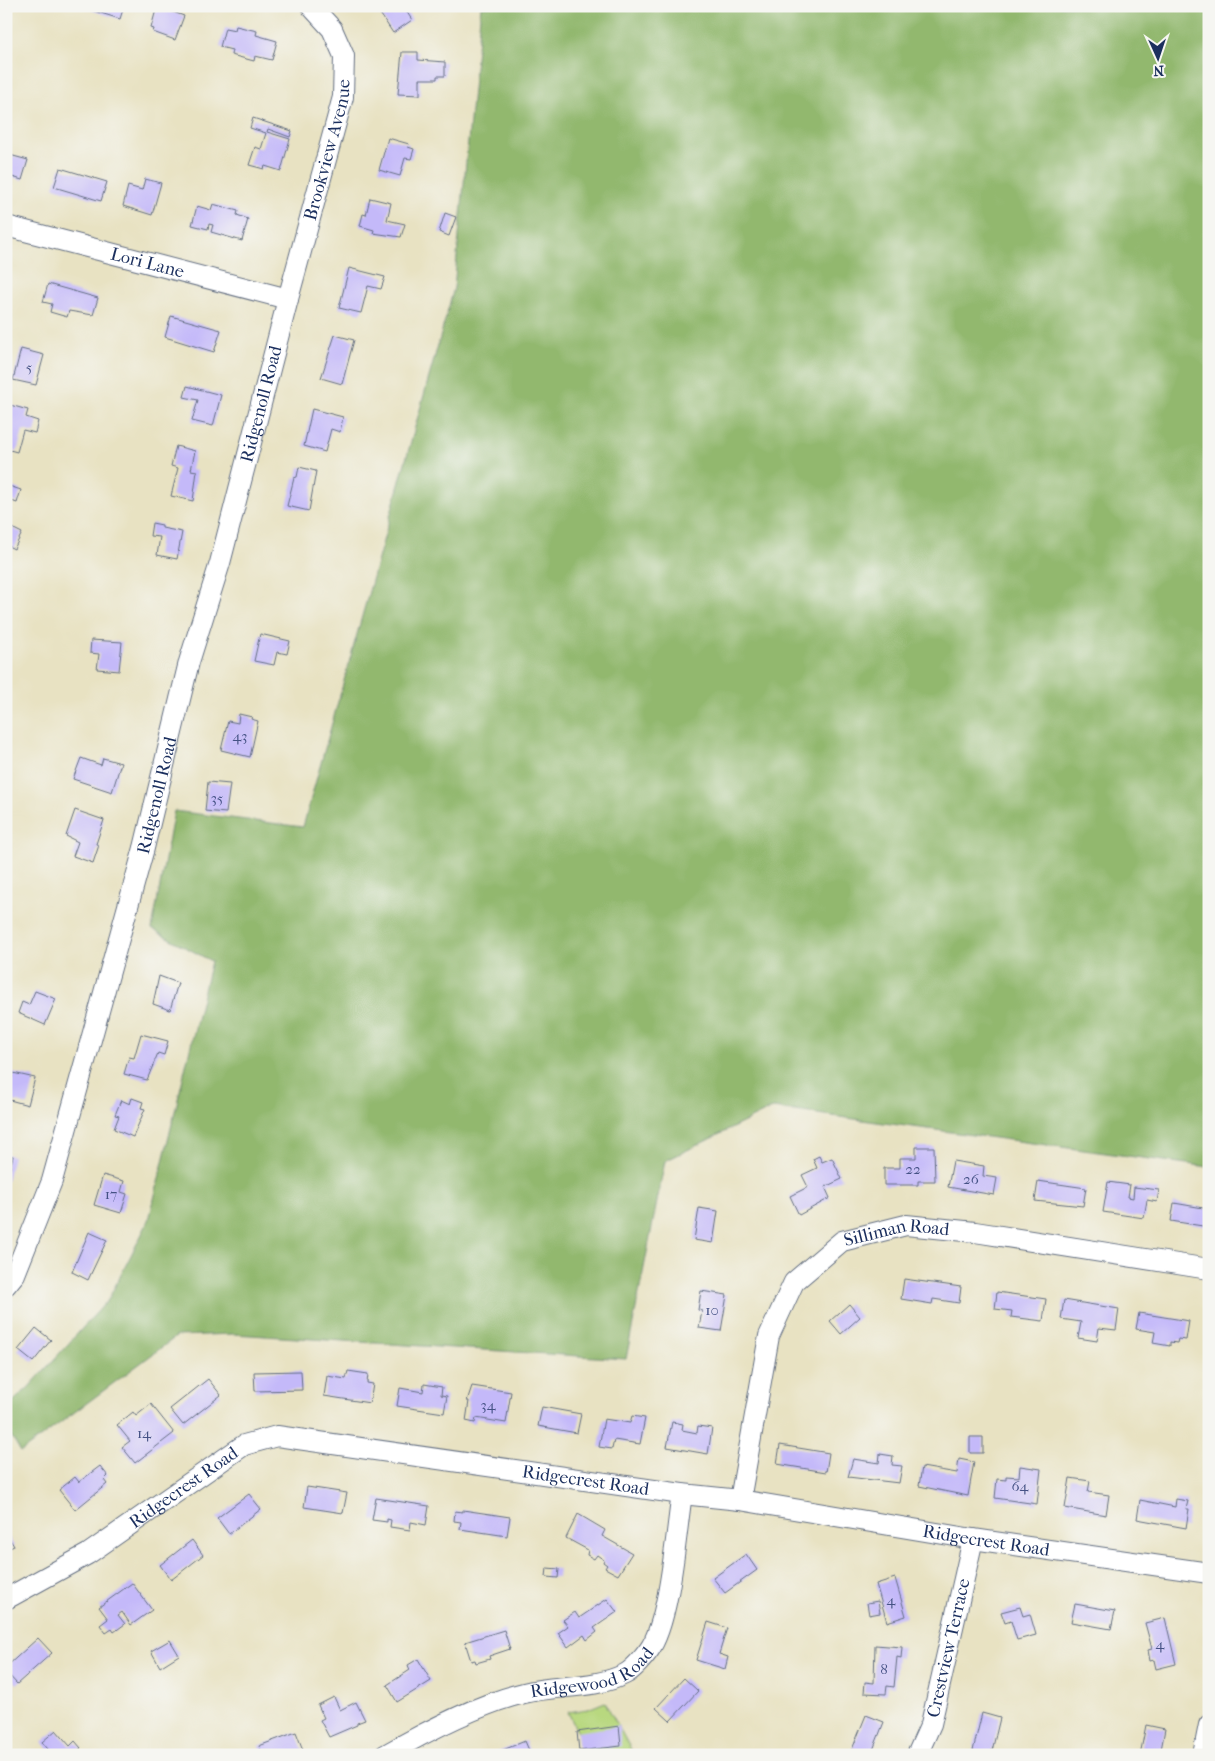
<svg xmlns="http://www.w3.org/2000/svg" width="1215" height="1761" viewBox="0 0 1215 1761" font-family="'IM FELL French Canon',serif">
	<rect width="100%" height="100%" fill="#f6f6f2"/>
	<filter id="ink" filterUnits="userSpaceOnUse"><feTurbulence type="fractalNoise" baseFrequency=".02" numOctaves="2"/><feDisplacementMap in="SourceGraphic" scale="10" xChannelSelector="R" yChannelSelector="G"/><feConvolveMatrix kernelMatrix="1 2 1 2 8 2 1 2 1" color-interpolation-filters="sRGB"/></filter>
	<filter id="wash" filterUnits="userSpaceOnUse"><feTurbulence type="fractalNoise" baseFrequency=".0096" numOctaves="4" result="noise"/><feDisplacementMap in="SourceGraphic" scale="20" xChannelSelector="R" yChannelSelector="G"/><feGaussianBlur stdDeviation="1.12" result="paint"/><feColorMatrix in="noise" values="0 0 0 0 0 0 0 0 0 0 0 0 0 0 0 0 0 1.4 0 .05"/><feComposite in="paint" operator="in"/></filter>
	<g filter="url(#wash)">
		<rect width="100%" height="100%" fill="#e8e2c2"/>
		<path fill="#b8d87f" stroke="#6a846e" d="M605 1702 634 1755H588L568 1712 588 1709Z"/>
		<path fill="#92b86e" stroke="#567466" d="M481 6H1209V1167L773 1108 665 1161 626 1359 234 1334 177 1336 21 1452 6 1428V1408L29 1387 108 1300 149 1220 211 961 152 929 174 811 303 827 454 288Z"/>
		<g id="blocks">
			<path fill="#c4b9f9" d="M92 6H124L120 19 91 10Z
				M157 6 184 16 175 40 153 32 154 29 151 28Z
				M375 6H403L412 20 393 33Z
				M236 26 257 31 256 35 277 41 272 60 255 56 254 61 231 55 232 50 220 47 225 28 235 30Z
				M402 52H418V60L445 62V76H437V79H420V95L398 94Z
				M253 118 292 131 290 137 268 129 267 132 290 139 281 171 265 166 264 169 249 165 255 147 261 149 266 133 250 128Z
				M388 138 409 144 408 147 414 149 411 159 405 158 400 176 379 170Z
				M6 154 28 160 22 180 6 175Z
				M60 168 107 182 101 201 54 187Z
				M145 179 161 183 152 215 123 206 128 186 142 190Z
				M370 198 391 203 387 220 405 224 401 237 373 233 374 230 360 226 363 214 366 215Z
				M213 204 238 211 237 215 248 219 242 241 211 232 213 225 209 224 208 229 192 225 197 206 211 210Z
				M445 213 456 217 449 236 439 232Z
				M349 268 385 277 381 289 368 286 361 313 339 308Z
				M48 284 98 298 93 315 69 311 67 317 50 312 52 304 43 302Z
				M171 316 221 330 214 352 165 337Z
				M335 335 354 340 342 384 321 378Z
				M21 349 44 355 36 385 13 380Z
				M187 386 221 395 213 426 192 421 198 400 184 397Z
				M10 405 28 410 26 417 38 421 35 433 23 430 17 452 6 449V419Z
				M312 409 343 417 340 432 331 429 325 452 304 446Z
				M176 446 195 451 191 470 197 471 193 501 171 496 178 468 171 466Z
				M299 467 316 471 309 511 287 506 294 478 297 477Z
				M6 485 21 490 17 503 6 499Z
				M152 523 162 525V528L182 532 177 559 157 555 160 537 150 536Z
				M6 525 22 533 14 549 6 545Z
				M260 634 290 641 287 654 277 652 274 665 254 661Z
				M91 640 122 642 119 671 97 669 99 654 90 653Z
				M239 714 252 717 251 719 258 721 250 757 221 750 228 721 238 723Z
				M81 758 101 765 103 758 121 763 112 792 73 779Z
				M208 782 230 784 226 813 205 811Z
				M75 810 104 820 96 844 99 845 93 863 73 856 78 842 66 836Z
				M159 976 178 983 170 1010 153 1004Z
				M35 991 56 999 45 1025 18 1013 22 1002 29 1005Z
				M141 1034 168 1041 164 1055 158 1053 147 1080 124 1074 129 1057 134 1058Z
				M13 1073 35 1078 28 1105 6 1099Z
				M132 1098 143 1102 141 1108 145 1109 133 1137 114 1129 119 1116 115 1115 121 1100 130 1104Z
				M916 1147H934L935 1181H918V1185H884V1168H900V1158H916Z
				M6 1154 13 1156 7 1181H6Z
				M819 1156 822 1162 832 1158 842 1179 825 1187 830 1198 799 1215 790 1196 808 1187 802 1175 817 1168 813 1159Z
				M953 1161 984 1166 983 1176 997 1178 994 1195 948 1187Z
				M103 1175 124 1181 121 1192 127 1194 121 1213 94 1205Z
				M1038 1181 1086 1188 1083 1206 1035 1201Z
				M1108 1182 1130 1185 1128 1197 1133 1198 1134 1187 1159 1190 1157 1202 1147 1200 1144 1218 1103 1212Z
				M1174 1203 1209 1209V1227L1171 1221Z
				M699 1208 718 1211 713 1243 694 1240Z
				M89 1232 107 1240 88 1280 72 1272Z
				M904 1279 961 1287 959 1303 933 1299 932 1304 901 1299Z
				M701 1291 727 1295 721 1331 699 1328 702 1311 698 1310Z
				M997 1292 1046 1299 1043 1321 1011 1317 1012 1311 995 1309Z
				M1064 1300 1119 1309 1116 1330 1099 1328 1097 1341 1078 1338 1081 1322 1061 1319Z
				M849 1304 860 1317 841 1334 830 1321Z
				M1139 1313 1189 1321 1186 1340 1178 1339 1177 1343 1170 1342V1346L1153 1343 1155 1332 1136 1329Z
				M36 1328 51 1340 33 1362 18 1350Z
				M301 1371 302 1390 255 1391 254 1372Z
				M348 1371 368 1374 367 1383 373 1384 370 1403 324 1396 327 1376 346 1379Z
				M208 1379 221 1395 183 1425 170 1409Z
				M424 1384 442 1387 441 1395 447 1396 444 1413 397 1406 400 1388 423 1392Z
				M472 1386 511 1392 506 1423 476 1418 475 1423 466 1421 469 1401H467Z
				M151 1404 174 1433 135 1463 122 1447 130 1441 117 1425 133 1412 136 1416Z
				M542 1407 581 1414 577 1433 538 1426Z
				M632 1416 645 1418 640 1444 614 1440 612 1449 599 1447 604 1419 630 1423Z
				M672 1422 683 1424 682 1430 697 1433 698 1426 712 1428 708 1454 667 1447Z
				M970 1437H983V1453H970Z
				M780 1445 829 1453 826 1472 777 1464Z
				M880 1454 893 1456 892 1465 902 1466 899 1483 848 1477 853 1459 879 1463Z
				M959 1459 974 1462 968 1496 919 1486 922 1467 957 1473Z
				M100 1466 108 1476 104 1480 107 1484 75 1510 59 1490 75 1477 79 1482Z
				M1020 1466 1041 1469 1037 1504 995 1498 997 1479 1006 1480V1476L1019 1477Z
				M1070 1478 1090 1481 1088 1492 1109 1495 1106 1515 1065 1508Z
				M307 1487 347 1493 343 1513 304 1507Z
				M249 1494 261 1509 229 1534 217 1518Z
				M376 1498 429 1506 426 1525 411 1522 410 1530 390 1527 391 1520 387 1519V1522L372 1520Z
				M1176 1499 1188 1501 1186 1509H1189L1186 1528 1137 1519 1140 1500 1175 1507Z
				M463 1510 510 1517 507 1536 460 1529 461 1522 454 1521 455 1511 463 1512Z
				M578 1514 605 1530 602 1536 632 1553 618 1575 605 1568 607 1565 603 1562 604 1560 597 1555 594 1559 587 1555 588 1550 566 1538Z
				M6 1533 14 1546 6 1550Z
				M192 1540 203 1555 171 1580 160 1565Z
				M746 1554 757 1570 725 1593 713 1578Z
				M547 1568 559 1569 558 1578 546 1577Z
				M895 1578 906 1616 887 1622 876 1584Z
				M132 1583 152 1610 131 1625 122 1612 118 1615 125 1624 114 1632 112 1629 106 1633 100 1625 108 1619 99 1607Z
				M607 1599 617 1612 594 1628 597 1632 587 1640 584 1635 568 1647 558 1633 568 1626 563 1620 575 1612 579 1618Z
				M878 1601 880 1613 869 1615 867 1603Z
				M1075 1604 1115 1611 1111 1629 1071 1622Z
				M1020 1607 1023 1616 1030 1614 1036 1635 1017 1640 1011 1621 1005 1623 1001 1612Z
				M1165 1618 1176 1664 1156 1669 1154 1660 1150 1661 1148 1650 1152 1649 1145 1623Z
				M708 1622 727 1628 719 1654 728 1657 725 1669 696 1660Z
				M504 1630 510 1649 489 1656 490 1659 476 1663 475 1660 471 1661 465 1642Z
				M38 1638 52 1653 17 1684 6 1672V1667Z
				M170 1640 179 1655 160 1667 151 1651Z
				M875 1645 902 1647 901 1658 897 1657 894 1687 887 1686 886 1694 864 1693 865 1682 874 1683Z
				M418 1659 431 1681 397 1702 387 1685 410 1670 408 1665Z
				M684 1678 698 1691 670 1721 656 1708Z
				M334 1697 340 1710 356 1702 365 1720 357 1723V1725L329 1737 320 1720 324 1718 318 1705Z
				M982 1713 1000 1718 991 1755H972Z
				M866 1715 884 1722 871 1755H859L851 1752Z
				M1146 1725 1165 1729 1160 1755H1140Z
				M619 1726 621 1746 579 1751 577 1732Z
				M56 1730 70 1746 75 1741 81 1748 73 1755H53L42 1742Z
				M296 1732 303 1750 291 1755H262L259 1746Z
				M525 1741 531 1755H491Z"/>
		</g>
	</g>
	<g filter="url(#ink)">
		<use href="#blocks" fill-opacity="0" stroke="#636e81" stroke-width="1"/>
		<g fill="none" stroke-linecap="round" stroke-linejoin="round">
			<defs>
				<g id="minor">
					<path id="s1" d="M6 226 288 299"/>
					<path id="s2" d="M6 1285 15 1274 52 1181 144 848 189 662 220 563 288 299 343 97 344 56 332 29 311 6"/>
					<path id="s3" d="M740 1500 769 1336 794 1282 842 1241 906 1225 975 1232 1209 1269"/>
					<path id="s4" d="M6 1599 88 1554 244 1445 277 1436 682 1494 740 1500 973 1539 1209 1573"/>
					<path id="s5" d="M385 1755C427 1731 478 1704 524 1693 557 1685 595 1689 625 1674 633 1670 644 1657 649 1650 670 1621 676 1532 682 1494"/>
					<path id="s6" d="M917 1755 931 1724 973 1539"/>
					<path d="M1203 1755 1209 1725"/>
				</g>
			</defs>
			<use href="#minor" stroke="#636e81" stroke-width="22"/>
			<use href="#minor" stroke="#fff" stroke-width="20"/>
		</g>
	</g>
	<g text-anchor="middle" dominant-baseline="central" stroke-width="4" stroke-linejoin="round" paint-order="stroke">
		<g font-size="15" fill="#455285">
			<text x="29" y="367">5</text>
			<text x="240" y="736">43</text>
			<text x="217" y="798">35</text>
			<text x="913" y="1169">22</text>
			<text x="971" y="1179">26</text>
			<text x="111" y="1194">17</text>
			<text x="712" y="1310">10</text>
			<text x="488" y="1405">34</text>
			<text x="144" y="1433">14</text>
			<text x="1020" y="1486">64</text>
			<text x="891" y="1600">4</text>
			<text x="1160" y="1644">4</text>
			<text x="884" y="1669">8</text>
		</g>
		<g font-size="18" fill="#1b2f5e" stroke="#f6f6f2">
			<text stroke="none"><textPath href="#s2" startOffset="1182">Brookview Avenue</textPath></text>
			<text stroke="none"><textPath href="#s1" startOffset="146">Lori Lane</textPath></text>
			<text stroke="none"><textPath href="#s2" startOffset="919">Ridgenoll Road</textPath></text>
			<text stroke="none"><textPath href="#s2" startOffset="514">Ridgenoll Road</textPath></text>
			<text stroke="none"><textPath href="#s3" startOffset="345">Silliman Road</textPath></text>
			<text stroke="none"><textPath href="#s4" startOffset="630">Ridgecrest Road</textPath></text>
			<text stroke="none"><textPath href="#s4" startOffset="210">Ridgecrest Road</textPath></text>
			<text stroke="none"><textPath href="#s4" startOffset="1035">Ridgecrest Road</textPath></text>
			<text stroke="none"><textPath href="#s6" startOffset="112">Crestview Terrace</textPath></text>
			<text stroke="none"><textPath href="#s5" startOffset="225">Ridgewood Road</textPath></text>
		</g>
	</g>
	<rect width="1215" height="1761" fill="none" stroke="#f6f6f2" stroke-width="25"/>
	<g transform="translate(1158 58) rotate(177)" stroke="#f6f6f2" stroke-width="4" paint-order="stroke">
	<path d="M0-4L9 19L0 12L-9 19Z" fill="#1b2f5e"/>
	<text y="-8" font-size="14" font-weight="bold" text-anchor="middle" fill="#1b2f5e">N</text>
	</g>
</svg>
